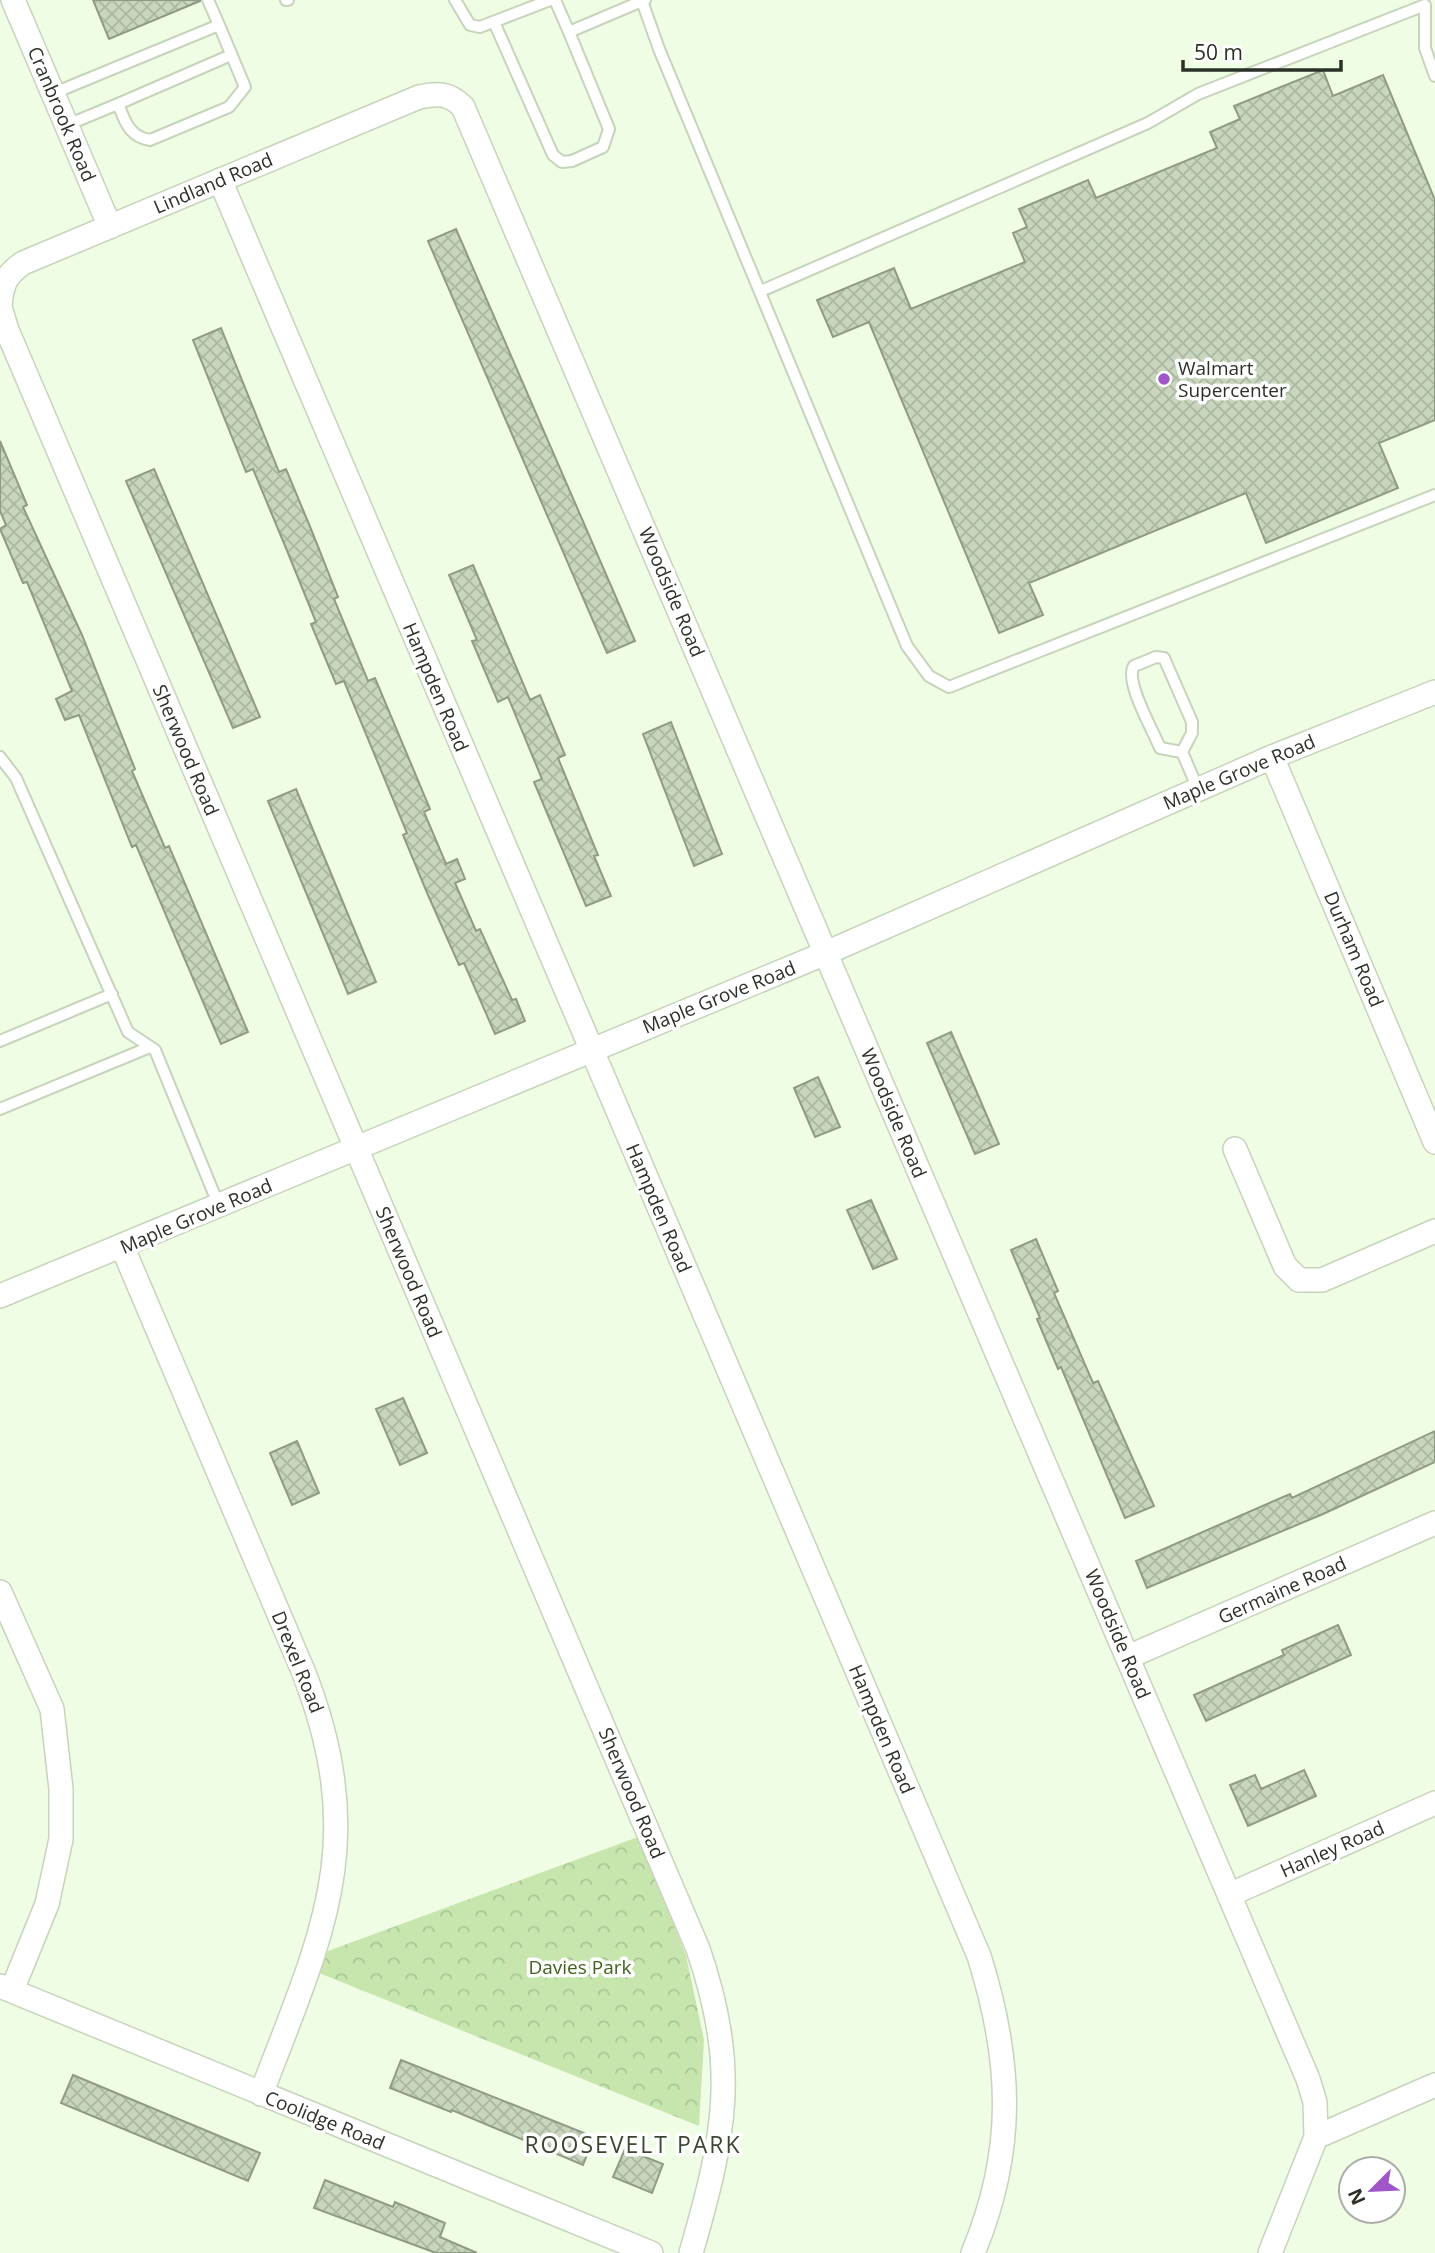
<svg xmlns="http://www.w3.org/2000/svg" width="1435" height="2253" viewBox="0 0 1435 2253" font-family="'Open Sans',sans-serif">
	<defs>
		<pattern id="park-crowns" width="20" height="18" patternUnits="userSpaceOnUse" patternTransform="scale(1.75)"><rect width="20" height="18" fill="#c7e6ae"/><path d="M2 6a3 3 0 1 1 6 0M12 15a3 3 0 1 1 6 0" fill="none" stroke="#abc696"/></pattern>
		<pattern id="building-cross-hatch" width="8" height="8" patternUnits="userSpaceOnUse" patternTransform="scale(1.75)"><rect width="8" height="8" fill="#c8d6bd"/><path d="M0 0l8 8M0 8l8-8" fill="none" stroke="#acb8a2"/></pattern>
	</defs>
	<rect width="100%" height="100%" fill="#effde4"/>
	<path fill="url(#park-crowns)" d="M638 1837 686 1955 704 2040 699 2126 319 1973 328 1951Z"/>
	<path fill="url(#building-cross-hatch)" stroke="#8f9c85" stroke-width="2" d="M93 0H200V1L109 39Z
		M1323 70 1333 96 1383 75 1435 200V420L1379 443 1398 488 1266 543 1246 493 1029 583 1043 615 999 633 869 322 833 337 817 300 894 268 911 309 1025 262 1013 233 1027 227 1019 209 1088 180 1096 198 1217 148 1210 132 1240 119 1234 106Z
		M456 229 635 641 607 653 428 241Z
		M221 328 279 472 286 469 311 529 338 597 334 599 368 681 375 678 430 809 424 812 446 864 457 859 465 879 455 883 476 931 480 929 512 1000 516 999 525 1021 495 1034 464 963 459 965 428 895 403 835 407 833 344 681 336 684 311 624 316 622 288 553 253 469 246 472 193 340Z
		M0 441 27 505 23 507 82 635 135 769 132 771 165 848 169 846 248 1032 221 1044 136 845 132 847 79 715 65 720 56 699 72 691 27 582 23 583 0 529 6 525 0 511Z
		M154 469 260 717 233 728 126 481Z
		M473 565 530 700 540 695 565 755 558 758 598 855 594 856 611 896 586 906 534 782 542 779 508 697 498 702 472 641 477 640 449 575Z
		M671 722 722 854 694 866 643 734Z
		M296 789 376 982 348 994 268 801Z
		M951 1032 999 1144 975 1154 927 1043Z
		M818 1077 840 1127 815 1137 794 1088Z
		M871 1200 897 1259 873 1269 847 1210Z
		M1036 1239 1058 1291 1054 1293 1093 1383 1098 1381 1154 1506 1125 1518 1061 1367 1058 1369 1037 1319 1040 1318 1011 1250Z
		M403 1398 427 1453 400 1465 376 1409Z
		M1435 1431V1462L1323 1514 1147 1588 1136 1561 1290 1494 1292 1498Z
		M297 1441 319 1493 292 1505 270 1453Z
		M1338 1625 1351 1655 1206 1721 1194 1695 1284 1655 1282 1650Z
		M1304 1770 1316 1796 1248 1826 1230 1785 1255 1775 1261 1789Z
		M401 2060 594 2137 583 2165 452 2110 451 2112 390 2088Z
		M73 2075 260 2153 248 2181 61 2103Z
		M625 2149 663 2164 652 2193 613 2177Z
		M325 2180 393 2207 395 2202 445 2223 440 2237 477 2253H436L314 2208Z"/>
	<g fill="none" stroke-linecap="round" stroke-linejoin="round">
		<defs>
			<path id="service" d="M286 0H288
				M455 0 470 25 480 27 550 0
				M555 0 569 32
				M645 0 642 1 659 49 907 646 929 676 949 687 1435 495
				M494 22 553 155 562 162 572 161 603 147 609 129 569 32 642 1
				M54 93 219 25 208 0
				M118 104 231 55
				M67 125 118 104C125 121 129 137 150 140L229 107 245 87 219 25
				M761 291 1148 123 1198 94 1425 5V48L1435 76
				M1182 752 1160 748C1153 730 1124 681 1134 666L1156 657 1164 658 1192 722V733L1182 752 1198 789
				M0 757 16 778 128 1032 155 1050 219 1206
				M0 1041 112 994
				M0 1109 150 1047"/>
			<path id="minor" d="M13 0 110 227
				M220 180 979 1956C1012 2061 1016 2150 973 2253
				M0 306C2 284 5 276 23 263L419 97C439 93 449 93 463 107L1308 2079 1315 2102 1316 2137 1270 2253
				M0 307 7 330 698 1949C739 2069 725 2135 691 2253
				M1272 757 1435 1142
				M1235 1149 1285 1266 1299 1280H1322L1435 1231
				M122 1246 304 1673C370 1844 322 1934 261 2094
				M0 1296 826 953 1272 757 1435 692
				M0 1592 52 1709 61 1789V1839L47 1904 12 1990
				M1128 1657 1435 1523
				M1229 1895 1435 1803
				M0 1986 651 2253
				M1316 2137 1435 2085"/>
		</defs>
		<use href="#service" stroke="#c6d4bb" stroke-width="14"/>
		<use href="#minor" stroke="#c6d4bb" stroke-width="26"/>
		<use href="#service" stroke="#fff" stroke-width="10"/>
		<use href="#minor" stroke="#fff" stroke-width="23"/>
	</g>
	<circle fill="#9e56c9" stroke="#fff" stroke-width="2.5" cx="1164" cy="379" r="7"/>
	<g text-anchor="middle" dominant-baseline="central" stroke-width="7" stroke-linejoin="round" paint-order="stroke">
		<g font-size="19" fill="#2c3128" stroke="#fff">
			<text transform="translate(62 114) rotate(67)">Cranbrook Road</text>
			<text transform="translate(213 183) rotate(-23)">Lindland Road</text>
			<text transform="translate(672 592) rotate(67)">Woodside Road</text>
			<text transform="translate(436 687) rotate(67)">Hampden Road</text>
			<text transform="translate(186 750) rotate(67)">Sherwood Road</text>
			<text transform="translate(1239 772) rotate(-23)">Maple Grove Road</text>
			<text transform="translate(1354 949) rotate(67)">Durham Road</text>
			<text transform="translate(719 997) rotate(-22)">Maple Grove Road</text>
			<text transform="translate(894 1113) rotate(67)">Woodside Road</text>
			<text transform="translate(659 1208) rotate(67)">Hampden Road</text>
			<text transform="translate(196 1216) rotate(-23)">Maple Grove Road</text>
			<text transform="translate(409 1272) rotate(67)">Sherwood Road</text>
			<text transform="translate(1282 1590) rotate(-24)">Germaine Road</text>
			<text transform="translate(1118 1634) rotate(67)">Woodside Road</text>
			<text transform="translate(298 1662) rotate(68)">Drexel Road</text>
			<text transform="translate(882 1729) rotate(67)">Hampden Road</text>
			<text transform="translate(632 1793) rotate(67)">Sherwood Road</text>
			<text transform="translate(1332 1849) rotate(-24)">Hanley Road</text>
			<text transform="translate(325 2120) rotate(22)">Coolidge Road</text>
		</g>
		<g font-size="19" fill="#2c3128" stroke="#fff" text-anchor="start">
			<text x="1178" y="368">Walmart<tspan x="1178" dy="22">Supercenter</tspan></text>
		</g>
		<g font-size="19" fill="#41621b" stroke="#fff">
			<text x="580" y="1967">Davies Park</text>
		</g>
		<g font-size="23" letter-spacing="2" fill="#3c4732" stroke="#fff">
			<text x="633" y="2144">ROOSEVELT PARK</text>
		</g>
	</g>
	<g transform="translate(1372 2190) rotate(246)"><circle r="33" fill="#ffffff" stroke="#abada9" stroke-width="2"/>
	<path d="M0-5L12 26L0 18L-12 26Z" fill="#9e56c9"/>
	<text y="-10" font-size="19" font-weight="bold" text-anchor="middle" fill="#2c3128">N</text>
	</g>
	<path d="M1183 60v10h158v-10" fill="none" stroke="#2c3128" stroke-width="3.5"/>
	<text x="1194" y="60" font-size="21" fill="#2c3128" stroke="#ffffff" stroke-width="5" paint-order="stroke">50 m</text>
</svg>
